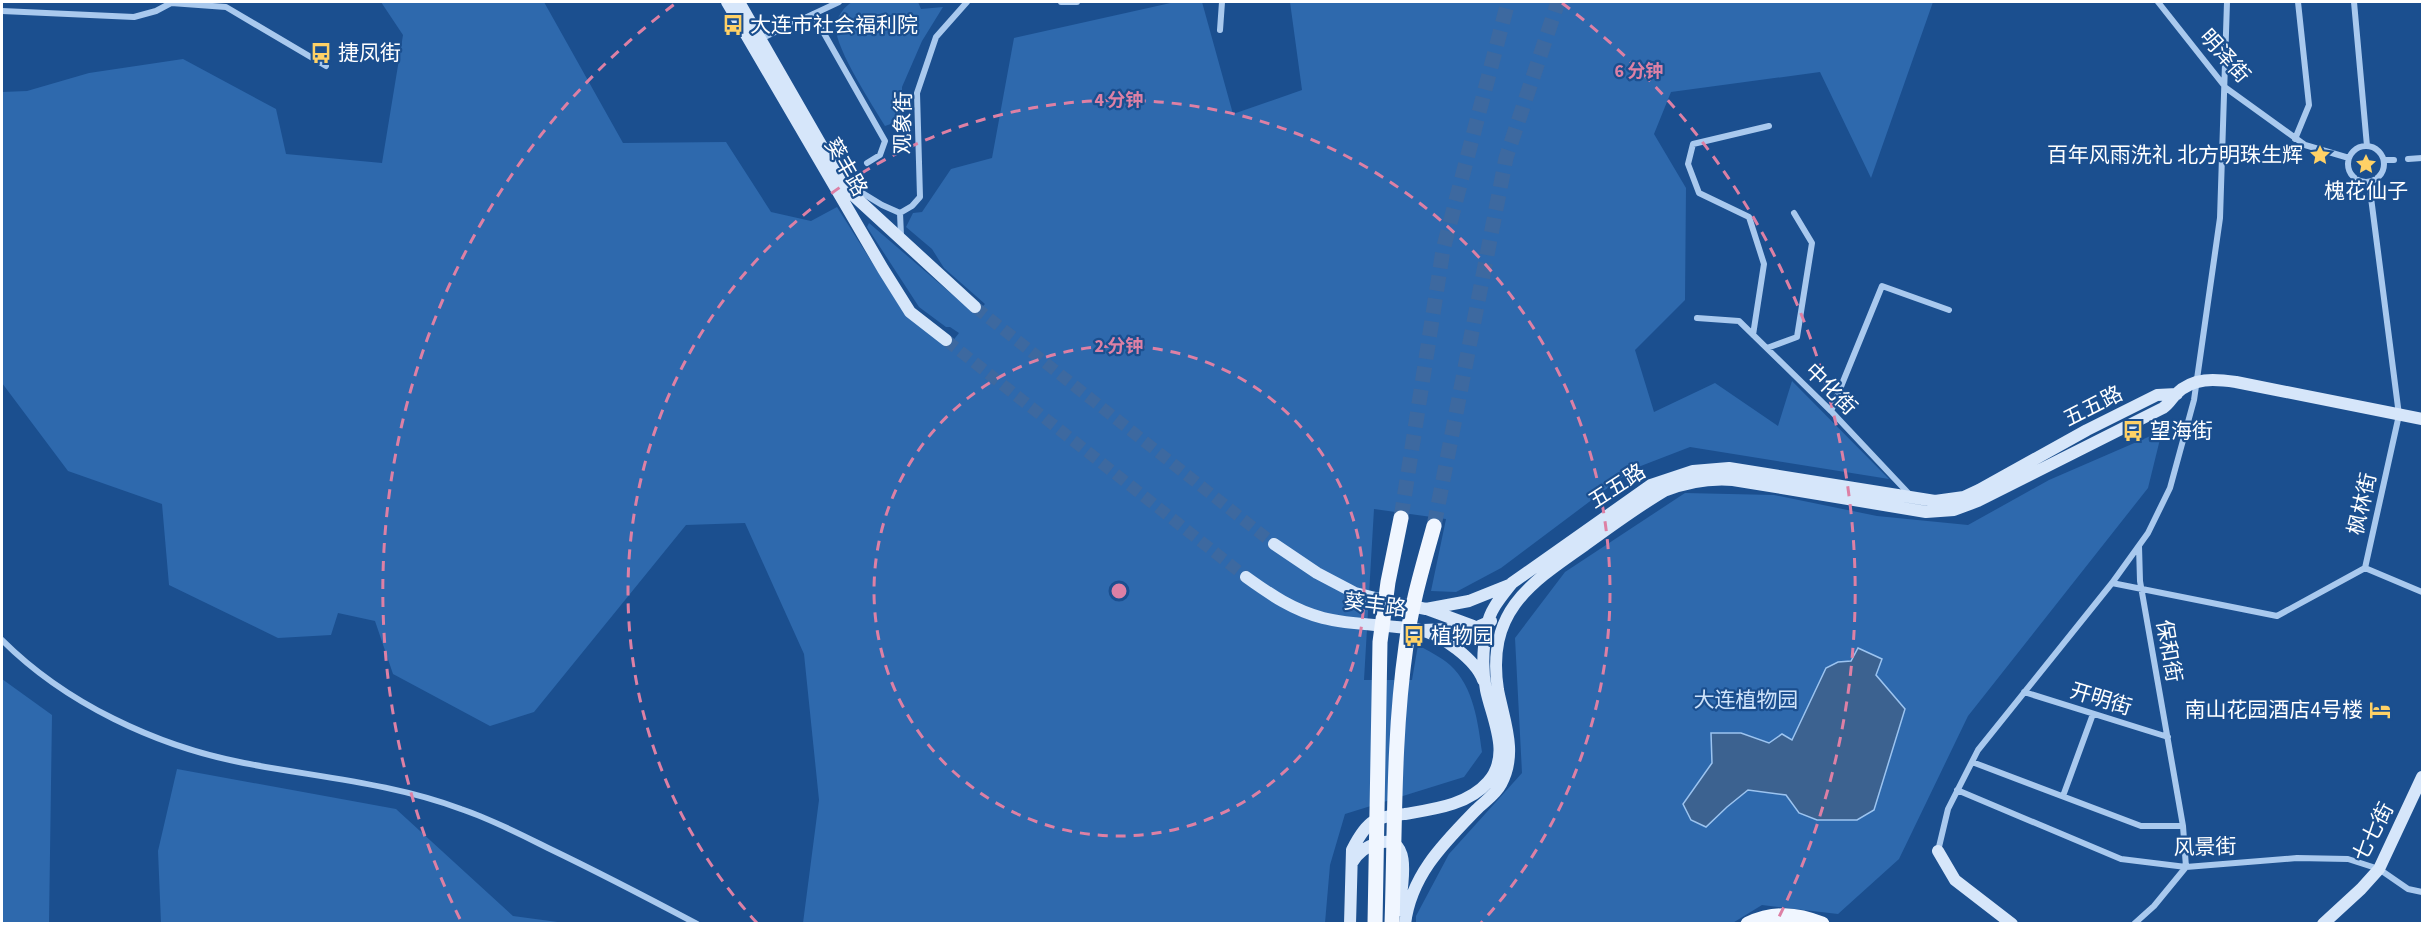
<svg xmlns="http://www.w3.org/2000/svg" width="2424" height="925" viewBox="0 0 2424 925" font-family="'Source Sans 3','Noto Sans SC',sans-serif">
	<rect width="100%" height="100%" fill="#1b4f8f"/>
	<path fill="#2e69ad" d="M381 2H544L623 143 726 142 771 212 811 221 837 207 904 313 948 347 959 333 950 327H946L919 307 867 227 869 223 975 314 985 304 944 268 932 249 906 227 913 213 922 212 951 169 992 158 1014 38 1175 2H1202L1233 114 1302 90 1290 2H1933L1871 178 1820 72 1671 92 1654 134 1686 188 1685 300 1635 350 1654 412 1715 383 1778 426 1792 381 1889 479 1690 447 1633 469 1501 568 1456 592 1431 591 1446 519 1374 509 1364 680H1412L1418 645C1428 651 1441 657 1450 665 1474 687 1478 723 1482 752L1464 777 1345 814 1330 865 1325 923H803L819 800 804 654 745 523 686 525 534 712 490 726 393 674 375 621 338 613 331 635 278 638 169 585 162 504 68 471 2 383V92L27 91 89 73 183 59 276 109 286 154 382 163 403 35Z
		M852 2H918L921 9 943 7 922 41 902 87V120L885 126C873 106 832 44 836 24 839 14 844 7 852 2Z
		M2162 431 2148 488 1968 716 1899 859 1838 914 1762 905 1731 924H1416V916L1449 854 1522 773 1515 638 1565 572 1685 493 1774 495 1877 516 1968 525 2049 480Z
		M2 679 52 715 49 923H2Z
		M177 769 396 809 513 916 565 923H161L158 851Z"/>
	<path fill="#3c6290" stroke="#9cc4f0" stroke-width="1.5" d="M1858 648 1882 659 1876 675 1905 709 1874 810 1857 820H1817L1799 813 1786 795 1748 790 1727 807 1706 827 1691 820 1683 804 1712 763 1711 733H1741L1769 743 1782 734 1792 740 1826 668 1838 662 1851 661Z"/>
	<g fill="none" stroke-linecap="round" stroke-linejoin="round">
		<path stroke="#3d69a0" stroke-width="12" stroke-dasharray="12 6" stroke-linecap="butt" d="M975 307 1274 544
			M946 340 1246 577"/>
		<path stroke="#3d69a0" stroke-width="15" stroke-dasharray="15 8" stroke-linecap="butt" d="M1401 518 1443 250 1508 2
			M1434 526 1506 158 1558 2"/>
		<path stroke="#a9c9ee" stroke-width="6" d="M1061 2H1077
			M2158 2 2226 88 2305 145 2349 158
			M2354 2 2367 146
			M2 11 134 17 156 11 171 3 226 7 326 66
			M813 14 885 141 880 155 867 163
			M1220 30 1222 2
			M760 39 839 2
			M2295 139 2309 105 2298 2
			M2348 164a18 18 0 1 1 36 0a18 18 0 1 1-36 0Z
			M2408 159 2422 158
			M2384 160H2394
			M851 186 882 205 900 213 901 236
			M900 213 912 206 920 197 917 93 936 37 967 2
			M1697 318 1739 321 1831 411 1911 496
			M1753 335 1764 264 1749 217 1699 193 1688 164 1693 144 1769 126
			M1767 348 1797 337 1812 243 1794 213
			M1831 411 1882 286 1949 310
			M2365 568 2422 592
			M2112 583 2277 616 2365 568 2399 415 2369 182
			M2 640C65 703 156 746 244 763 316 777 392 783 461 809 491 819 520 834 548 848 598 872 648 898 697 924
			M2024 692 2168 737
			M1972 762 2141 826H2183
			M1957 790 2121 859 2186 867 2297 858 2348 859 2379 869 2408 889 2422 892
			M2063 796 2093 714
			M1938 851 1948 809 1978 750 2112 583 2148 533 2170 488 2194 400 2220 218 2227 2
			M2134 924 2154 906 2186 867 2183 826 2140 581 2139 546"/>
		<path stroke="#d6e6fa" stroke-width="12" d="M727 2 883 269 910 312 946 340
			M739 2 839 176 853 195 975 307
			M1274 544 1317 573 1355 593 1396 603 1426 609 1469 601 1509 585
			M1246 577C1271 595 1293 610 1323 618 1355 626 1388 624 1420 630 1441 634 1476 660 1483 680
			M1427 609 1473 626
			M1423 630 1475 628 1491 621
			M1938 851 1955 880 2012 924
			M1352 863C1358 852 1366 847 1378 843 1415 832 1401 891 1399 910
			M1350 924 1352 850C1357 840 1364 827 1374 821 1383 816 1395 815 1405 814 1434 809 1468 805 1488 782 1512 755 1492 719 1486 690 1482 670 1483 646 1487 626 1490 609 1502 596 1512 583L1651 485 1693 471 1729 468 1935 501 1964 497 1979 490 2087 430 2157 395 2177 394
			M1405 924C1411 875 1444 843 1476 810 1484 802 1496 794 1501 784 1518 753 1504 721 1498 690 1486 612 1529 584 1585 545 1611 526 1637 507 1664 491 1687 482 1708 478 1733 480L1926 512 1954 510 1978 501 2163 408C2169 404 2172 398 2176 394 2193 377 2215 379 2236 382L2422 419
			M2323 924 2361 889 2379 869 2422 777"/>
		<path stroke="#f0f6ff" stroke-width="15" d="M1748 924C1774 912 1796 914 1822 924"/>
		<path stroke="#f0f6ff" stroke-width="15" d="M1375 924 1380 642 1388 582 1401 518
			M1392 924C1395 831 1393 737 1406 646 1411 605 1423 566 1434 526"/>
	</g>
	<g fill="none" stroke="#dd80a5" stroke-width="3" stroke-dasharray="10 8">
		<circle cx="1119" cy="591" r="245"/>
		<path d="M757 923A491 491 0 1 1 1481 923"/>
		<path d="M460 919A736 736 0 0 1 676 3M1562 3A736 736 0 0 1 1778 919"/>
	</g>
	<defs>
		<symbol id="bus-bare" viewBox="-9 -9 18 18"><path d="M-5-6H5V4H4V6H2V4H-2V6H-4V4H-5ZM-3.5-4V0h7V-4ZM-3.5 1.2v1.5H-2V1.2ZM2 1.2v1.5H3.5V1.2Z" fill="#ffd166" stroke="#1b4f8f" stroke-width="2.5" paint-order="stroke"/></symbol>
		<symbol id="sight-bare" viewBox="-9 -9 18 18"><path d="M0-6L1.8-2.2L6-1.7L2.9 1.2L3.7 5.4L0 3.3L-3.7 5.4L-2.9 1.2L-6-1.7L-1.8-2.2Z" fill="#ffd166" stroke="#1b4f8f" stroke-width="2.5" paint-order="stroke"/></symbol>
		<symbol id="hotel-bare" viewBox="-9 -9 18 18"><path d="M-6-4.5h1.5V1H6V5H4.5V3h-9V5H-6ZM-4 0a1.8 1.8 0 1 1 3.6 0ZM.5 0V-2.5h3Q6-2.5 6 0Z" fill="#ffd166" stroke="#1b4f8f" stroke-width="2.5" paint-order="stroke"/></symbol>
	</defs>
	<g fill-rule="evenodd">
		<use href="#bus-bare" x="718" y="10" width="30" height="30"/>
		<use href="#bus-bare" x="306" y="38" width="30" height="30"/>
		<use href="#sight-bare" x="2305" y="140" width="30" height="30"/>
		<use href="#sight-bare" x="2351" y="149" width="30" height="30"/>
		<use href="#bus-bare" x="2118" y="416" width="30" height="30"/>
		<use href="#bus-bare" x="1399" y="621" width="30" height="30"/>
		<use href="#hotel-bare" x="2365" y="695" width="30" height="30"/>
	</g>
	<g text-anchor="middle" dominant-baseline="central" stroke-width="4.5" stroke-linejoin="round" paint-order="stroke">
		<g font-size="21" fill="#fff" stroke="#1b4f8f" text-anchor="start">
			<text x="750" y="25">大连市社会福利院</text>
			<text x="338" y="53">捷凤街</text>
			<text x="2303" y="155" text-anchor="end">百年风雨洗礼 北方明珠生辉</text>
			<text x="2366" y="191" text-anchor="middle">槐花仙子</text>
			<text x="2150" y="431">望海街</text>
			<text x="1431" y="636">植物园</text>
			<text x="2363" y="710" text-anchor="end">南山花园酒店4号楼</text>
		</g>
		<g font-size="21" fill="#fff" stroke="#1b4f8f">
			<text transform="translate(2225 56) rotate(48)">明泽街</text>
			<text transform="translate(903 123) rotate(-89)">观象街</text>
			<text transform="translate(846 167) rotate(60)">葵丰路</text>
			<text transform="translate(1831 389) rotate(45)">中化街</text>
			<text transform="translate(2093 406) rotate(-27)">五五路</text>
			<text transform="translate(1617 486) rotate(-33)">五五路</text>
			<text transform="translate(2362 504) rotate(-77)">枫林街</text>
			<text transform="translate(1375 605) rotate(7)">葵丰路</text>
			<text transform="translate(2169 651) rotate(80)">保和街</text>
			<text transform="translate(2101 699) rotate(17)">开明街</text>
			<text transform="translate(2373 832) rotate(-62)">七七街</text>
			<text transform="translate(2205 847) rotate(-1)">风景街</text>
		</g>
		<g font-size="21" fill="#cfe3fa" stroke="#1b4f8f">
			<text x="1746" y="700">大连植物园</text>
		</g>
	</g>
	<circle cx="1119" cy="591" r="9" fill="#dd80a5" stroke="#1b4f8f" stroke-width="3"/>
	<g font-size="18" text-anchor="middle" font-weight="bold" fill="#dd80a5" stroke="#1b4f8f" stroke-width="4.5" stroke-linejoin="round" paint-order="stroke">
		<text x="1639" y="77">6 分钟</text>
		<text x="1119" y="106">4 分钟</text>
		<text x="1119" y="352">2 分钟</text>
	</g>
	<rect width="2424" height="925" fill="none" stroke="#ffffff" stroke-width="6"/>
</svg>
